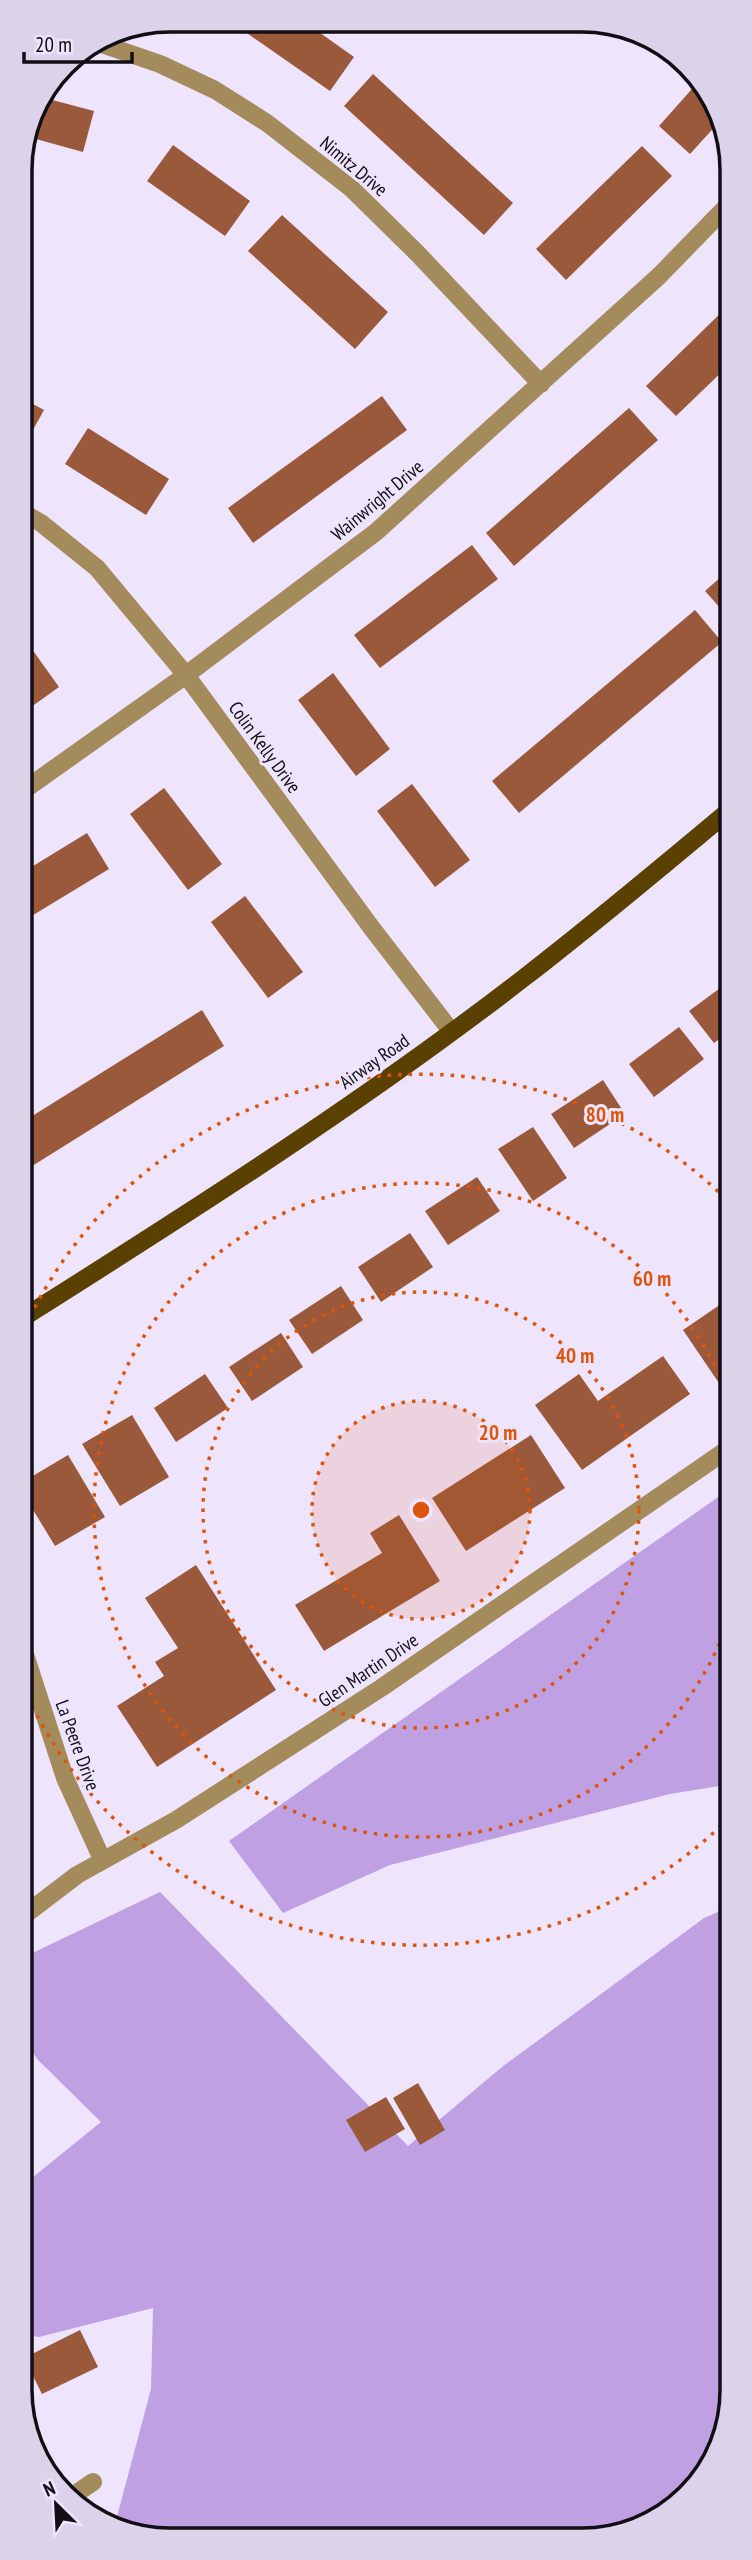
<svg xmlns="http://www.w3.org/2000/svg" width="752" height="2560" viewBox="0 0 752 2560" font-family="'PT Sans Narrow',sans-serif">
	<rect width="100%" height="100%" fill="#eee4fc"/>
	<path fill="#bfa1e3" d="M731 1488 732 1784 670 1794 390 1865 283 1913 229 1841Z
		M160 1892 408 2146 502 2067 704 1918 732 1906V2400L695 2490 612 2538H140L115 2524 151 2389 153 2308 39 2337 22 2335V2186L101 2122 37 2059 22 2034V1958Z"/>
	<path fill="#9a593a" d="M228 20H302L354 57 330 91Z
		M373 74 513 203 484 235 344 106Z
		M699 81 720 121 690 154 659 126Z
		M41 97 94 111 83 152 25 136 31 112Z
		M173 145 250 201 225 236 147 181Z
		M642 146 672 176 566 280 536 249Z
		M282 215 388 312 355 349 248 251Z
		M730 304V364L676 416 646 386Z
		M382 396 407 430 253 543 228 508Z
		M20 397 44 410 23 448 20 446Z
		M629 408 658 440 514 566 486 533Z
		M88 428 169 479 146 515 65 464Z
		M472 545 498 579 380 668 354 635Z
		M730 569V619L705 591Z
		M695 610 722 642 519 813 492 781Z
		M34 652 59 687 20 715V662Z
		M333 673 390 749 356 776 298 700Z
		M412 784 470 860 435 887 377 811Z
		M164 788 222 864 188 890 130 814Z
		M87 833 109 869 20 923V874Z
		M245 896 303 972 268 998 211 922Z
		M731 980V1031L714 1043 689 1011Z
		M202 1010 224 1046 21 1173V1123Z
		M679 1027 704 1059 654 1097 629 1064Z
		M603 1080 625 1114 574 1148 551 1114Z
		M533 1127 567 1178 533 1201 498 1149Z
		M477 1177 500 1211 448 1245 425 1211Z
		M410 1233 433 1267 381 1302 358 1267Z
		M341 1286 363 1320 312 1354 289 1320Z
		M724 1302 731 1312V1384L723 1389 683 1330Z
		M281 1333 303 1367 252 1401 229 1367Z
		M663 1356 690 1394 582 1470 535 1405 579 1374 598 1401Z
		M205 1374 228 1408 176 1442 154 1408Z
		M132 1415 169 1477 120 1506 82 1444Z
		M531 1435 565 1488 466 1551 432 1498Z
		M68 1455 105 1517 55 1546 21 1490V1483Z
		M399 1515 440 1581 324 1651 295 1605 382 1553 370 1533Z
		M196 1565 276 1690 157 1767 117 1706 164 1676 155 1662 178 1648 145 1598Z
		M418 2083 445 2130 420 2145 393 2098Z
		M386 2097 405 2129 365 2152 346 2120Z
		M80 2330 98 2367 42 2394 24 2358Z"/>
	<g fill="none" stroke-linecap="round" stroke-linejoin="round">
		<path stroke="#a48b5c" stroke-width="18" d="M96 42 160 64 215 90 267 123 352 189 418 254 541 384
			M20 511 41 523 97 568 186 675 371 927 451 1031
			M20 793 186 675 376 532 659 276 730 203
			M21 1642 65 1778 102 1859
			M22 1917 77 1875 176 1820 381 1688 731 1447
			M68 2499 93 2482"/>
		<path stroke="#5b4101" stroke-width="18" d="M21 1319C192 1211 365 1101 525 977 595 923 663 866 731 809"/>
	</g>
	<circle cx="421" cy="1510" r="109" fill="#dd550c" fill-opacity=".12"/>
	<g fill="none" stroke="#dd550c" stroke-width="3.5" stroke-dasharray="3.5 7">
		<circle cx="421" cy="1510" r="109"/>
		<circle cx="421" cy="1510" r="218"/>
		<path d="M731 1614A327 327 0 1 1 731 1406"/>
		<path d="M729 1818A436 436 0 0 1 23 1687M21 1336A436 436 0 0 1 729 1202"/>
	</g>
	<g text-anchor="middle" dominant-baseline="central" stroke-width="6" stroke-linejoin="round" paint-order="stroke">
		<g font-size="19" fill="#110e15" stroke="#eee4fc">
			<text transform="translate(354 166) rotate(40)">Nimitz Drive</text>
			<text transform="translate(377 500) rotate(-40)">Wainwright Drive</text>
			<text transform="translate(265 747) rotate(54)">Colin Kelly Drive</text>
			<text transform="translate(374 1061) rotate(-35)">Airway Road</text>
			<text transform="translate(368 1670) rotate(-34)">Glen Martin Drive</text>
			<text transform="translate(78 1745) rotate(70)">La Peere Drive</text>
		</g>
	</g>
	<path d="M0 0H752V2560H0ZM170 32H582A138 138 0 0 1 720 170V2390A138 138 0 0 1 582 2528H170A138 138 0 0 1 32 2390V170A138 138 0 0 1 170 32Z" fill="#dcd3ea" fill-rule="evenodd"/>
	<path fill="none" stroke="#110e15" stroke-width="3.5" d="M170 32H582A138 138 0 0 1 720 170V2390A138 138 0 0 1 582 2528H170A138 138 0 0 1 32 2390V170A138 138 0 0 1 170 32Z"/>
	<circle cx="421" cy="1510" r="10" fill="#dd550c" stroke="#eee4fc" stroke-width="3.5"/>
	<g font-size="21" text-anchor="middle" font-weight="bold" fill="#dd550c" stroke="#eee4fc" stroke-width="6" stroke-linejoin="round" paint-order="stroke">
		<text x="605" y="1122">80 m</text>
		<text x="652" y="1286">60 m</text>
		<text x="575" y="1363">40 m</text>
		<text x="498" y="1440">20 m</text>
	</g>
	<g transform="translate(56 2504) rotate(336)" stroke="#eee4fc" stroke-width="5" paint-order="stroke">
	<path d="M0-5L12 26L0 18L-12 26Z" fill="#110e15"/>
	<text y="-10" font-size="19" font-weight="bold" text-anchor="middle" fill="#110e15">N</text>
	</g>
	<path d="M24 52v10h108v-10" fill="none" stroke="#110e15" stroke-width="3.5"/>
	<text x="35" y="52" font-size="21" fill="#110e15" stroke="#eee4fc" stroke-width="5" paint-order="stroke">20 m</text>
</svg>
